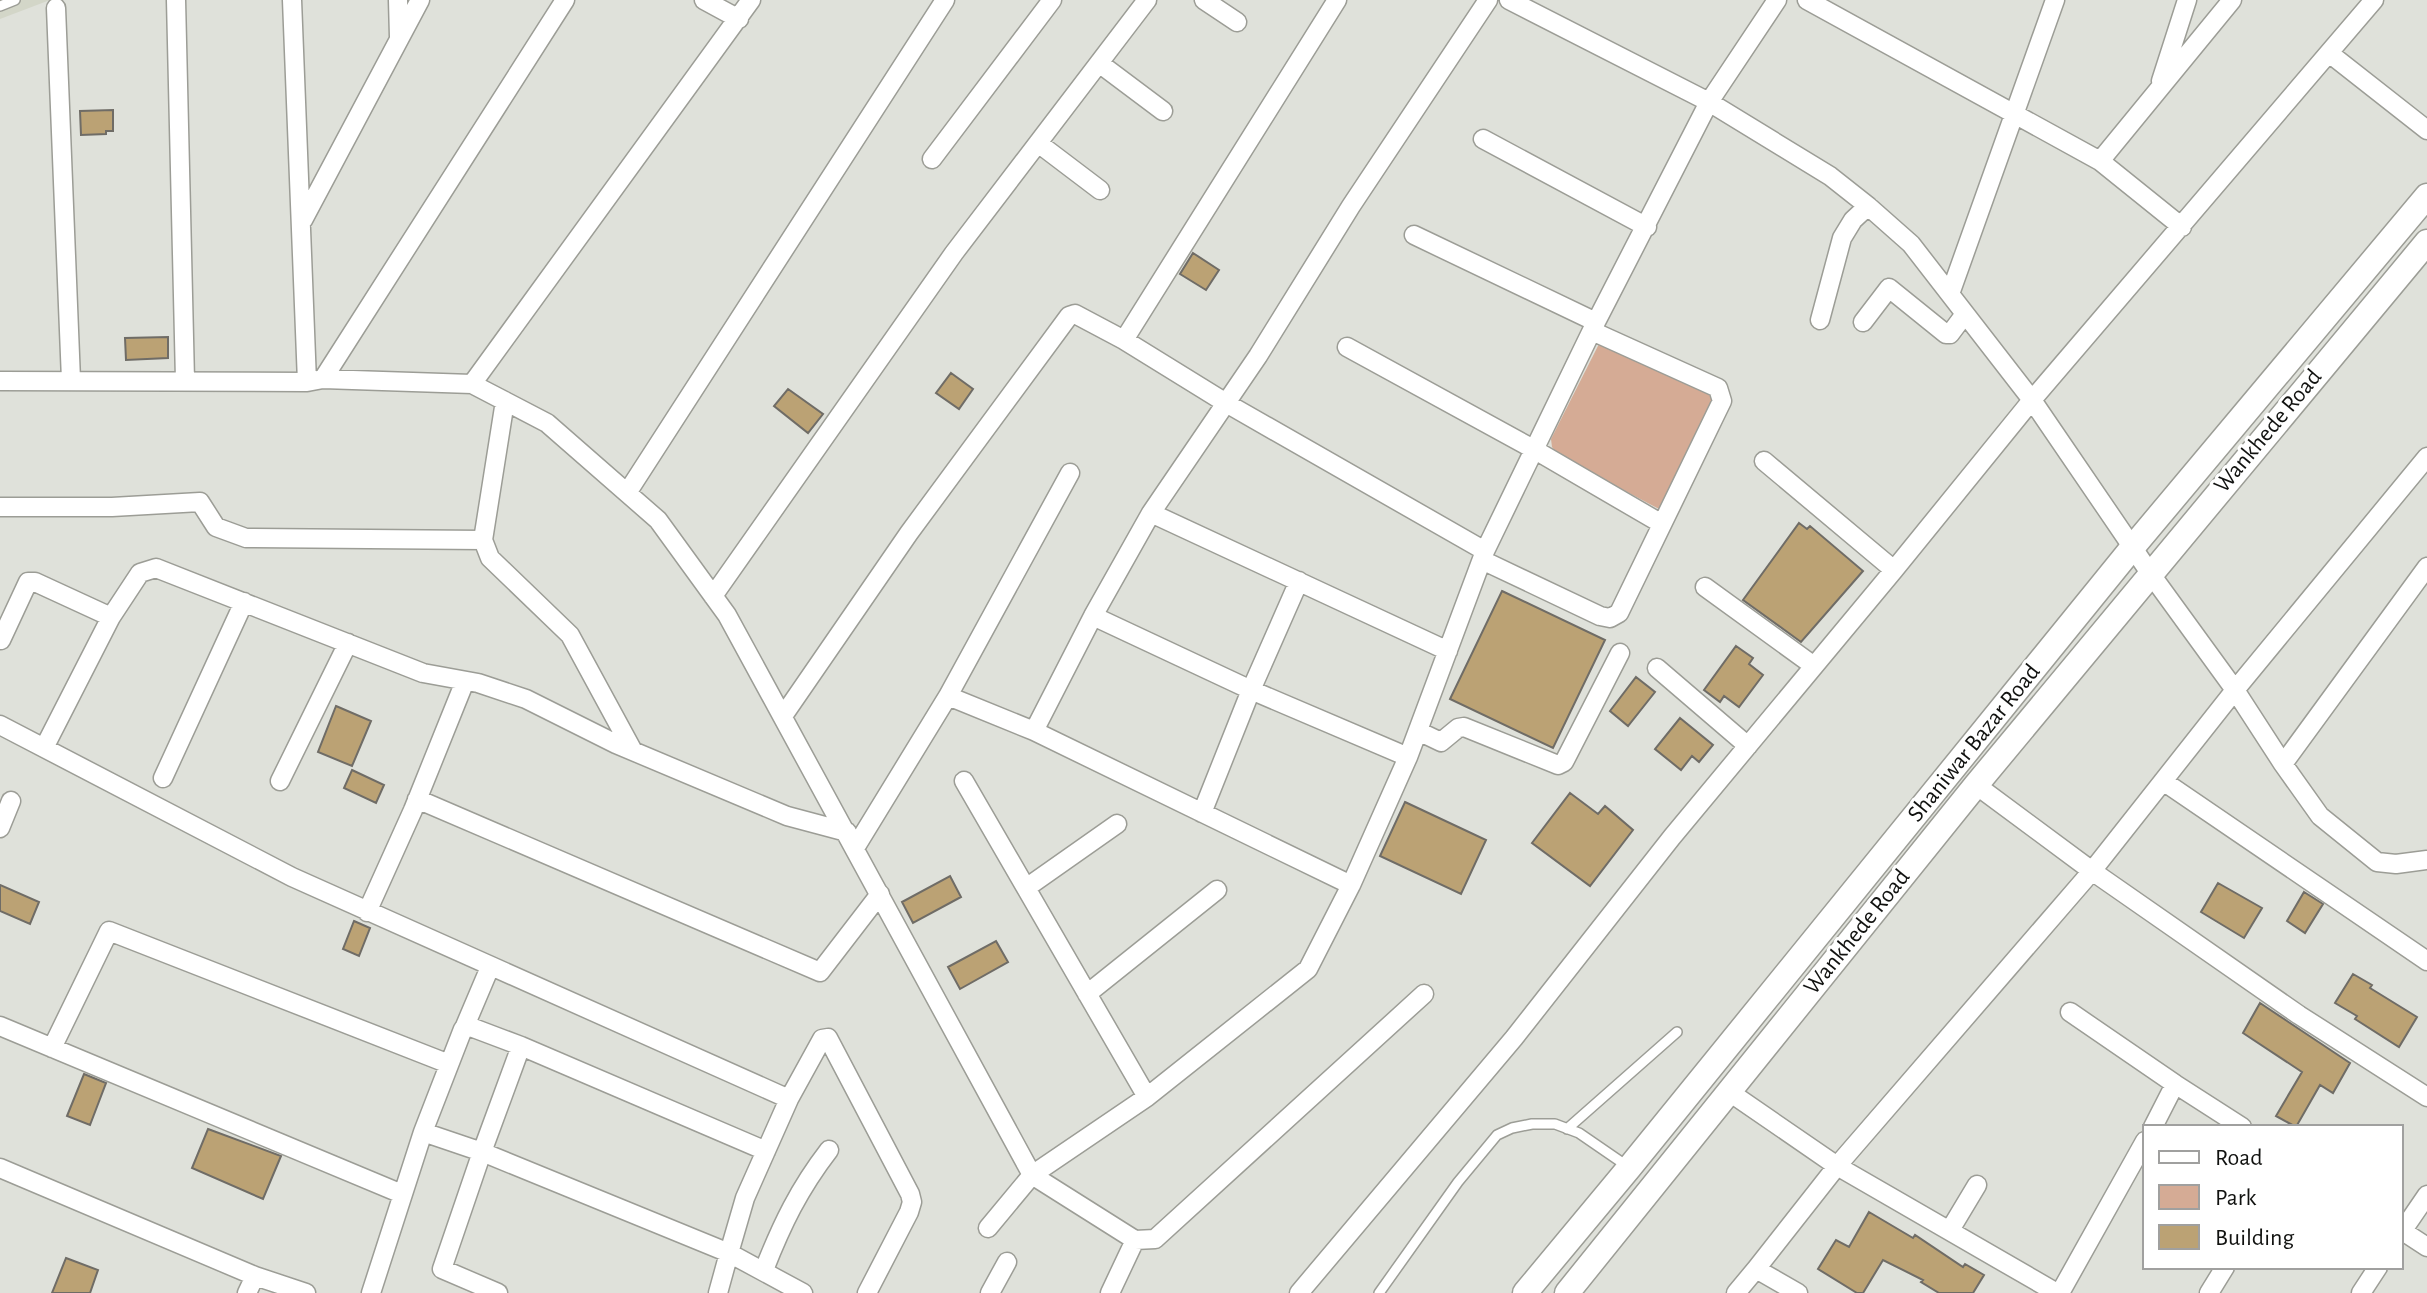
<svg xmlns="http://www.w3.org/2000/svg" width="2427" height="1293" viewBox="0 0 2427 1293" font-family="'Alegreya Sans',sans-serif">
	<rect width="100%" height="100%" fill="#dfe1da"/>
	<path fill="#d3d6c8" d="M0 0H50L0 19Z"/>
	<path fill="#d5ab95" d="M1601 340 1708 388 1714 398 1659 509 1558 455 1552 447 1551 439Z"/>
	<path fill="#bba274" stroke="#6f6c66" stroke-width="2" d="M113 110V131H106V134L81 135 80 111Z
		M1193 253 1219 270 1206 290 1180 274Z
		M168 337V358L126 360 125 338Z
		M951 373 973 389 959 409 936 393Z
		M788 389 823 414 808 433 774 406Z
		M1799 523 1807 529 1810 526 1863 571 1801 642 1743 600Z
		M1502 591 1605 640 1553 748 1450 699Z
		M1736 646 1753 658 1749 664 1763 675 1739 707 1724 696 1720 702 1704 690Z
		M1636 677 1655 692 1628 726 1610 711Z
		M336 706 371 721 352 766 318 752Z
		M1680 718 1713 745 1699 762 1692 756 1681 770 1655 749Z
		M352 770 384 785 376 803 344 788Z
		M1570 793 1598 814 1605 806 1633 830 1590 886 1532 843Z
		M1405 802 1486 840 1461 894 1380 856Z
		M950 876 961 897 913 923 902 902Z
		M2218 883 2262 908 2244 938 2201 912Z
		M0 885 39 902 30 924 0 911Z
		M2304 892 2323 904 2305 933 2287 921Z
		M354 921 370 928 359 956 343 949Z
		M996 941 1008 962 960 989 948 967Z
		M2353 974 2372 985 2370 988 2417 1017 2399 1047 2355 1019 2357 1016 2335 1003Z
		M2260 1003 2350 1063 2333 1093 2320 1085 2296 1127 2276 1116 2302 1072 2243 1033Z
		M84 1074 106 1083 90 1125 67 1116Z
		M208 1129 281 1156 263 1199 192 1168Z
		M1869 1212 1913 1238 1915 1235 1963 1267 1965 1264 1984 1275 1973 1293H1939L1921 1282 1923 1280 1883 1260 1863 1293H1857L1818 1269 1836 1240 1849 1247Z
		M66 1258 98 1270 90 1293H52Z"/>
	<g fill="none" stroke-linecap="round" stroke-linejoin="round">
		<defs>
			<path id="service" d="M0 6 15 0
				M1567 1129 1677 1032
				M1379 1293 1458 1182 1497 1135 1512 1128 1532 1124H1555L1579 1133 1627 1166"/>
			<path id="minor" d="M176 0 185 380
				M292 0 307 382
				M398 0 399 37
				M704 0 739 19
				M1204 0 1237 22
				M1509 0 1709 102 1830 176 1868 206 1911 244 2032 400 2150 573 2235 690 2283 764 2427 567
				M1807 0 2100 161
				M56 8 71 380
				M2329 53 2427 130
				M1099 63 1163 111
				M2161 81 2187 0
				M1483 139 1647 227
				M1038 143 1100 190
				M932 159 1052 0
				M303 220 420 0
				M2182 227 2100 161 2232 0
				M1414 235 1596 322
				M1950 294 2055 0
				M1820 320 1842 238 1853 220 1868 206
				M1863 322 1889 288 1946 334H1950L1965 314
				M1124 340 1337 0
				M1347 347 1535 450 1662 524
				M323 379 565 0
				M0 381 307 382 323 379 472 384 751 0
				M472 384 547 423 658 520 727 615 1032 1175 1135 1240 1110 1293
				M505 401 483 540 490 558 570 635 633 751
				M2427 457 2235 690 2092 871 2299 1015 2427 1097
				M1764 461 1894 570
				M627 493 945 0
				M0 507H112L200 502 216 527 246 538 483 540
				M1151 513 1448 651
				M1482 560 1600 616 1610 618 1619 613 1722 401 1718 388 1592 331
				M1705 587 1814 666
				M713 596 954 253 1147 0
				M1093 616 1251 690 1408 757
				M1 640 28 582H35L111 617
				M1657 668 1748 746
				M948 696 1070 473
				M783 716 909 533 1069 316 1075 314 1124 340 1226 403 1485 551
				M0 725 292 877 789 1099 745 1198 729 1253 803 1293
				M1034 731 1351 885
				M1418 731 1441 742 1458 728 1464 727 1558 765 1564 762 1620 653
				M44 748 111 617 140 573 156 568 423 673 478 683 526 699 616 744 787 816 847 832
				M2283 764 2320 816 2377 862 2396 864 2427 860
				M163 778 244 602
				M280 781 348 643
				M964 781 1147 1097
				M2163 781 2427 961
				M1976 785 2092 871 1837 1166 2057 1293
				M417 799 820 972 880 894
				M1202 813 1251 690 1299 581
				M0 828 11 801
				M855 848 948 696 1034 731 1093 616 1151 513 1258 356 1351 206 1488 0
				M1026 888 1117 824
				M367 912 413 810 465 681
				M1087 994 1217 890
				M2070 1012 2175 1084 2153 1127
				M0 1026 402 1194
				M465 1026 490 967
				M52 1048 109 931 449 1064
				M2175 1084 2242 1127
				M1728 1091 1837 1166 1756 1269 1798 1293
				M789 1099 822 1039 828 1038 910 1194 912 1202 909 1212 867 1293
				M423 1132 482 1152 521 1046 766 1151
				M0 1168 255 1276 247 1293
				M988 1228 1032 1175 1147 1097 1308 969 1351 885 1408 757 1485 551 1596 322 1709 102 1777 0
				M1950 1230 1977 1185
				M2401 1230 2427 1247
				M2401 1233 2427 1195
				M1135 1240 1155 1239 1424 994
				M764 1270C782 1224 799 1189 829 1150
				M255 1276 306 1293
				M371 1293 423 1132 463 1029 468 1026 521 1046
				M498 1293 442 1269 482 1152 729 1253 718 1293
				M990 1293 1007 1262
				M1299 1293 1514 1038 1672 837 1894 570 2032 400 2374 0
				M1736 1293 1756 1269
				M2060 1293 2145 1141
				M2209 1293 2225 1267
				M2361 1293 2378 1267"/>
			<path id="secondary" d="M1525 1293 1629 1168 2132 548 2427 196
				M1567 1293 1976 785 2427 242"/>
		</defs>
		<use href="#service" stroke="#9c9d96" stroke-width="12"/>
		<use href="#minor" stroke="#9c9d96" stroke-width="21"/>
		<use href="#secondary" stroke="#9c9d96" stroke-width="27"/>
		<use href="#service" stroke="#fff" stroke-width="9"/>
		<use href="#minor" stroke="#fff" stroke-width="18"/>
		<use href="#secondary" stroke="#fff" stroke-width="24"/>
	</g>
	<g text-anchor="middle" dominant-baseline="central" stroke-width="6" stroke-linejoin="round" paint-order="stroke">
		<g font-size="24" fill="#111210" stroke="#fff">
			<text transform="translate(2268 431) rotate(-50)">Wankhede Road</text>
			<text transform="translate(1974 743) rotate(-51)">Shaniwar Bazar Road</text>
			<text transform="translate(1857 932) rotate(-51)">Wankhede Road</text>
		</g>
	</g>
	<rect x="2143" y="1125" width="260" height="144" fill="#ffffff" stroke="#a0a09f" stroke-width="2"/>
	<rect x="2159" y="1151" width="40" height="12" fill="#ffffff" stroke="#a0a09f" stroke-width="2"/>
	<text x="2215" y="1165" font-size="24" fill="#111210">Road</text>
	<rect x="2159" y="1185" width="40" height="24" fill="#d5ab95" stroke="#a0a09f" stroke-width="2"/>
	<text x="2215" y="1205" font-size="24" fill="#111210">Park</text>
	<rect x="2159" y="1225" width="40" height="24" fill="#bba274" stroke="#a0a09f" stroke-width="2"/>
	<text x="2215" y="1245" font-size="24" fill="#111210">Building</text>
</svg>
